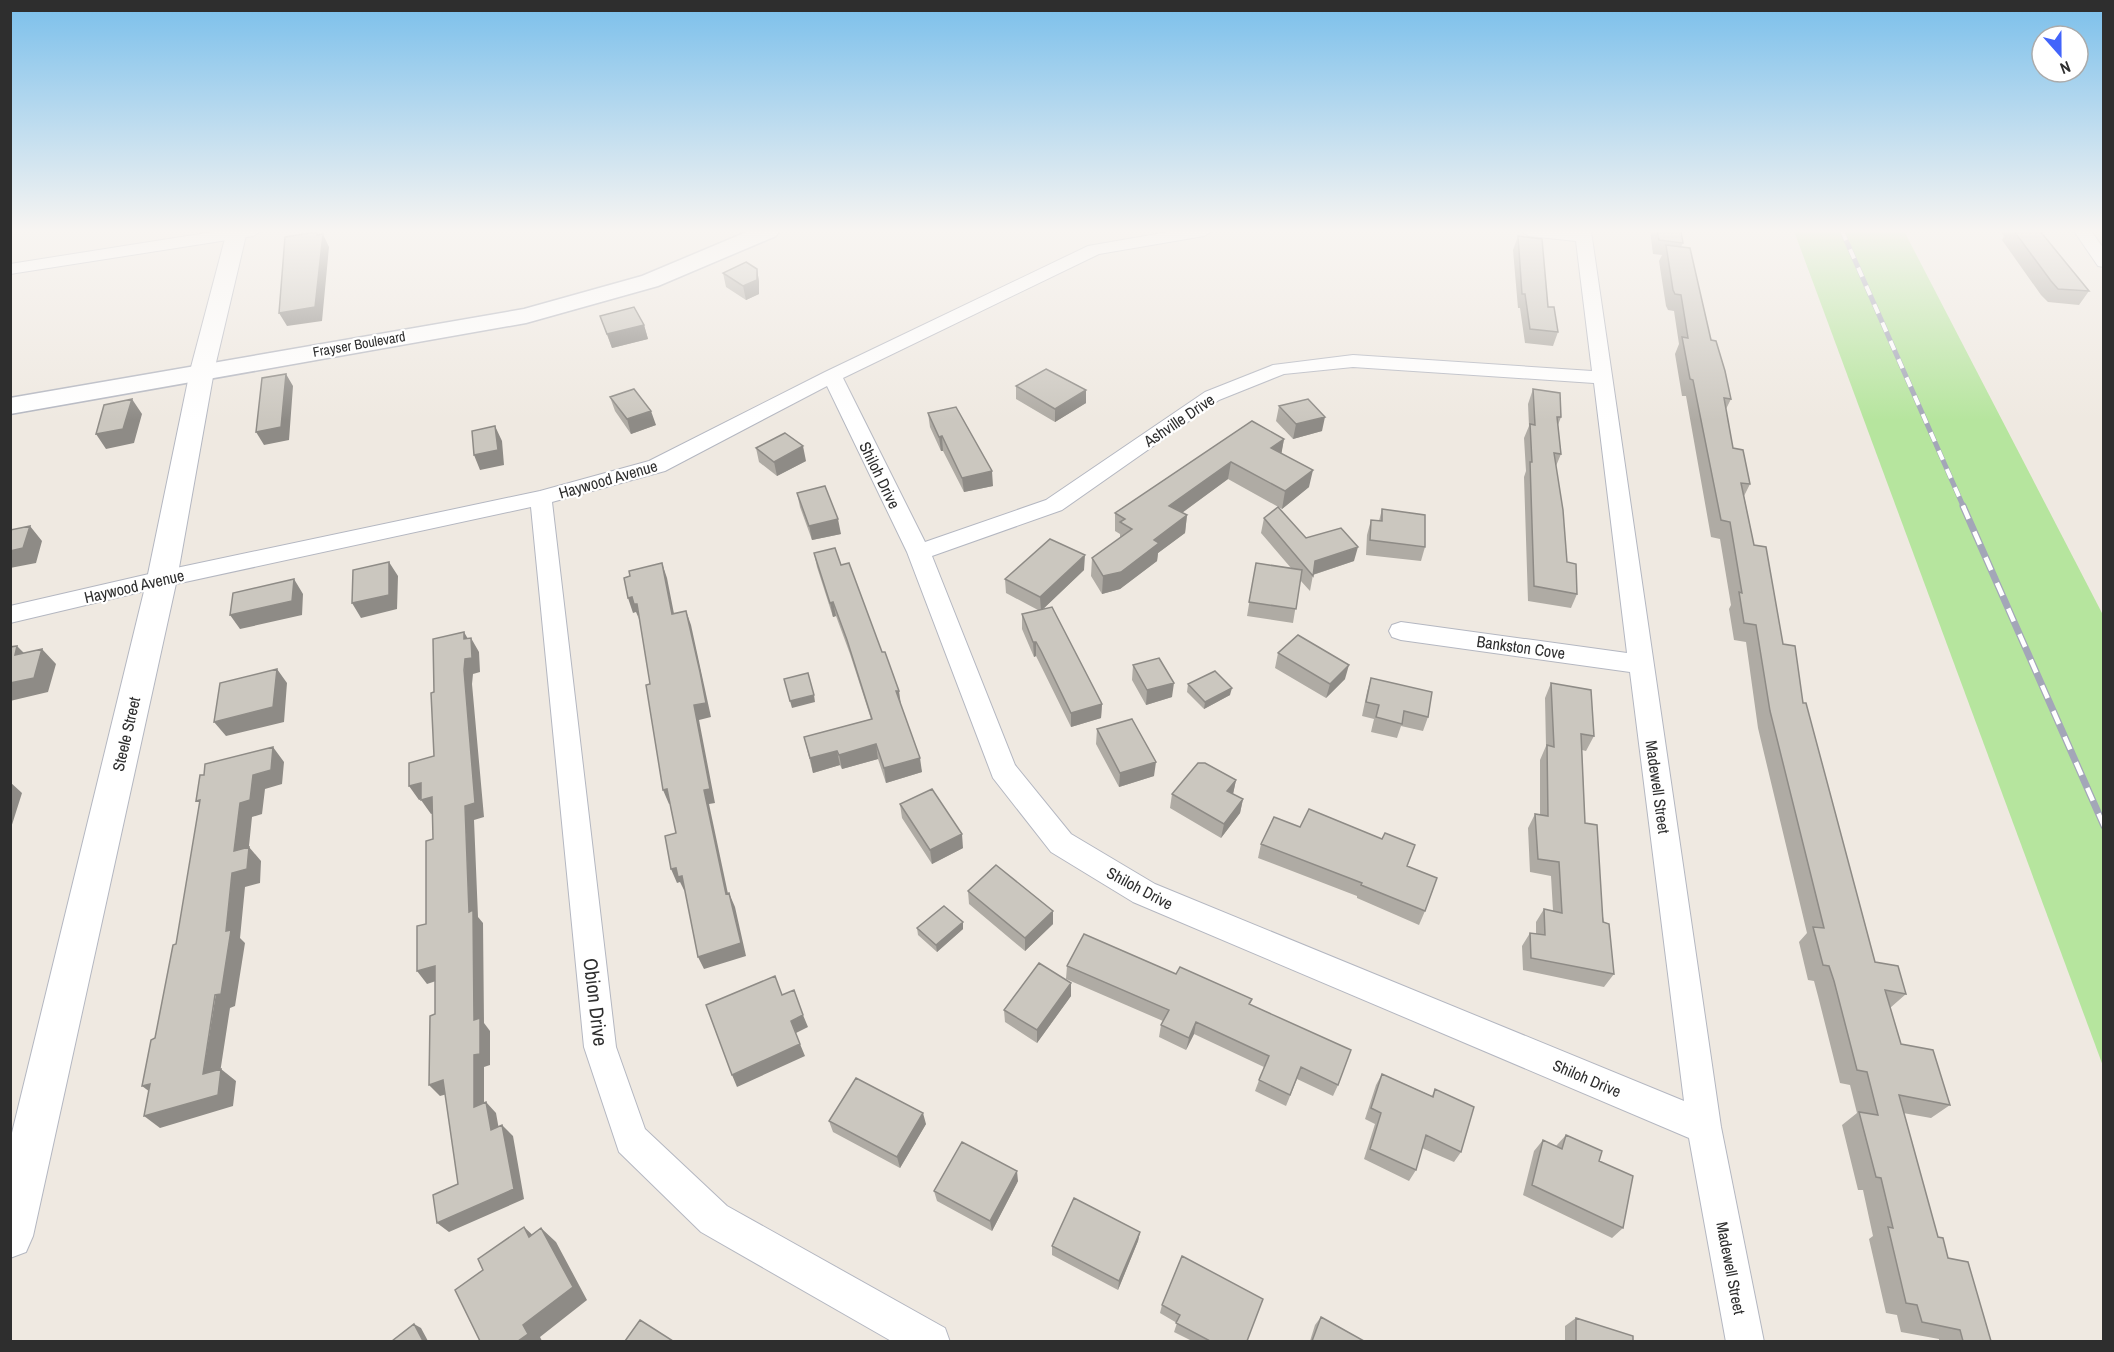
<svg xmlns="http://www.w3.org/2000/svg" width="2114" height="1352" viewBox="0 0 2114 1352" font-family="'Archivo Narrow',sans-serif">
	<rect width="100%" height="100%" fill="#efe9e1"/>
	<path fill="#b6e59e" d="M1794 231H1904L2103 615V1066Z"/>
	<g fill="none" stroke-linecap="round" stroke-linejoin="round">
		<defs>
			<path id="minor" d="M219 231H261L253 236 10 274V264Z
				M1174 231H1212L1204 236 1099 254 843 378 925 542 1046 500 1205 392 1273 365 1353 355 1592 371 1576 241 1529 236 1521 231H1591L1721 1127 1764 1342H1726L1689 1138 1133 902 1051 852 993 778 907 552 827 386 665 471 552 502 616 1047 645 1129 727 1206 945 1328 950 1342H893L701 1232 619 1152 584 1047 531 507 162 587 10 623V606L162 571 540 491 649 461 825 372 1088 246ZM1353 367 1594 383 1627 653 1401 622 1392 625 1389 631 1392 637 1401 640 1630 672 1684 1101 1155 884 1071 834 1015 765 932 556 1062 510 1219 400 1284 374Z
				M2074 231H2091L2104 249V267L2098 266Z"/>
			<path id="tertiary" d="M227 231H247L214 371 177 579 33 1236 26 1252 10 1258V1141L147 579 190 371Z"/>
			<path id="secondary" d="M749 231H779L776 236 658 286 526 323 10 414V398L524 309 642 276Z"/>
		</defs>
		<use href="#minor" stroke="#b4b7c1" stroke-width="2"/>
		<use href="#tertiary" stroke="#b4b7c1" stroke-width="2"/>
		<use href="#secondary" stroke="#b4b7c1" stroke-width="3"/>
		<use href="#minor" fill="#fff" fill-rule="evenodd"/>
		<use href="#tertiary" fill="#fff" fill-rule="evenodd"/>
		<use href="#secondary" fill="#fff" fill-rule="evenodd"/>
		<defs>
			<path id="rail-far1" d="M1842 231 1964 508"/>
			<path id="rail" d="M1963 506 2104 826"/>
		</defs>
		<use href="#rail-far1" stroke="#a3a6b8" stroke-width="5"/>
		<use href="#rail" stroke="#a3a6b8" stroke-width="7"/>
		<use href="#rail-far1" stroke="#fff" stroke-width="4" stroke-dasharray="10" stroke-linecap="butt"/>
		<use href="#rail" stroke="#fff" stroke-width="4.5" stroke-dasharray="14" stroke-linecap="butt"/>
	</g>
	<path fill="#afaba4" d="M1650 231H1681L1683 243 1681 247 1731 399 1726 409 1733 448 1750 484 1744 496 1754 545 1783 644 1803 703 1875 962 1906 994 1890 1008 1901 1044 1950 1105 1931 1118 1903 1113 1938 1237 1991 1341H1939V1339L1901 1332 1897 1315 1886 1313 1869 1239 1873 1236 1863 1190H1858L1842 1125 1857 1113 1850 1085 1840 1083 1818 996 1814 981 1808 980 1799 942 1807 933 1758 728 1746 642 1734 640 1729 609 1731 605 1720 539 1711 537 1686 396H1682L1675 354 1679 344 1674 311 1668 310 1666 306 1659 261 1662 255 1653 254Z
		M2001 231H2040L2089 291 2079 305 2048 302 2041 295 2002 240 2004 236Z
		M1518 236 1558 332 1553 346 1525 343 1520 308H1518L1513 250Z
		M757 269 759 282V294L746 300 726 287 723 273Z
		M600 316 644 325 648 339 612 348Z
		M1016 386 1086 390V403L1055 422 1016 399Z
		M1533 389 1561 417 1558 425 1561 454 1556 466 1567 562 1577 594 1571 608 1528 601 1524 477 1526 471 1524 438 1529 426 1528 404Z
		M610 397 656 425 631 434 615 411Z
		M1279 406 1322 431 1293 439 1276 421Z
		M928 413 993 486 964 492 943 451H941L930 427Z
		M1252 421 1284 439 1281 454 1309 487 1282 509 1228 479 1182 513 1187 515 1185 533 1158 553 1157 561 1120 589 1102 594 1091 576 1092 558 1120 538V534L1115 531V513Z
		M756 448 806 461 777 476 759 462Z
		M797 493 841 534 812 540 800 507Z
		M1382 509 1425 547 1421 561 1366 555 1367 535 1371 520 1379 521Z
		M1264 518 1354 561 1313 575 1310 591 1300 580 1293 623 1247 616 1256 563 1291 568 1261 533Z
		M814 553 841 565 901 705 922 772 886 783 878 759 842 769 840 765 813 773 804 737 871 719 850 654 836 616 833 617 817 567Z
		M1084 570 1043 609 1102 704 1101 718 1071 727 1041 666 1036 656 1034 657 1022 629V614L1038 610 1006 593 1005 579Z
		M1278 653 1345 679 1326 698 1275 668Z
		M1133 665 1172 697 1146 705 1132 680Z
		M1371 678 1428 717 1423 731 1401 726 1397 738 1371 732 1374 719 1362 716 1367 692Z
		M1551 683 1594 736 1586 751 1582 750 1585 823 1614 974 1604 987 1523 970 1522 946 1530 933 1536 934V922L1544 909 1553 911 1551 876 1530 872 1528 828 1535 814 1540 815V760L1546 746 1545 698Z
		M1188 684 1230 695 1204 709 1187 692Z
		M1097 729 1154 776 1119 787 1096 744Z
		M1236 780 1233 794 1243 799 1240 813 1221 838 1170 808 1172 794Z
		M900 804 963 848 932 864 902 818Z
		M1300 827 1407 866 1425 911 1419 925 1357 898V896L1258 858 1261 844Z
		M968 891 1053 924 1025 951 969 904Z
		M917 928 963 929 937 952 918 935Z
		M1067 966 1176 974 1252 999 1250 1004 1338 1085 1333 1096 1297 1079 1286 1106 1255 1091 1264 1067 1194 1034 1186 1050 1159 1037 1161 1025 1163 1021 1066 979Z
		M1071 983V996L1037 1043 1005 1022 1004 1010Z
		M1382 1074 1432 1096 1435 1089 1461 1152 1454 1162 1422 1148 1416 1170 1409 1181 1364 1159 1375 1124 1365 1119 1376 1085Z
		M829 1121 926 1124 900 1168 833 1132Z
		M1566 1135 1599 1161 1623 1228 1612 1238 1523 1195 1534 1151 1543 1140 1556 1146Z
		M1018 1181 992 1231 937 1201 934 1191Z
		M1140 1232 1138 1241 1118 1290 1052 1255V1246Z
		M1162 1305 1247 1341H1192L1174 1332 1177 1323 1160 1313Z
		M1321 1317 1364 1341H1310L1315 1325Z
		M1576 1318 1633 1341H1565V1326Z"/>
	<path fill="#8e8b86" d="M317 232 322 242 323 234 329 247 322 321 287 326 279 313 317 235Z
		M757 269 759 282V294L746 300 743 286Z
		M644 325 648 339 612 348 607 334Z
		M286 374 293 386 289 440 264 445 256 432Z
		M1086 390V403L1055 422V409Z
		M132 399 142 414 134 443 106 449 96 434Z
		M651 411 656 425 631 434 627 419Z
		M1325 417 1322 431 1293 439 1296 424Z
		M495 426 502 441 504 465 480 470 474 455Z
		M942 436 943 451H941L939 437Z
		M1284 439 1281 456 1271 448Z
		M803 446 806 461 777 476 774 462Z
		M1231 462 1228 479 1168 523 1169 506Z
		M1313 470 1309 487 1282 509 1285 491Z
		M992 471 993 486 964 492 962 478Z
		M1187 515 1185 533 1158 553 1157 561 1120 589 1102 594 1103 576Z
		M838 519 841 534 812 540 809 526Z
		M30 526 42 541 36 563 10 568V551Z
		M1358 547 1354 561 1312 575 1315 561Z
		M1085 555 1084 570 1041 611 1040 597Z
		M389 562 398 576 397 609 361 618 352 603Z
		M662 563 667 578 677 629 672 614Z
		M294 579 303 594 302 615 240 629 230 615Z
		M632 597 637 604 639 619 636 612 633 613 628 598Z
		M833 602 836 616 833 617 830 603Z
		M686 611 691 625 711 717 699 720 715 803 709 804 731 908 726 894 704 790 694 705Z
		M464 632 472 646 471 638 479 652 480 672 473 674 472 684 484 817 474 820 478 917 483 923 484 1023 490 1031V1065L484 1067V1118L474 1107V1020L469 912 465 806Z
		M1033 642H1036V656L1034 657Z
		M17 646 31 660 15 655Z
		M42 649 56 664 48 692 10 701V683Z
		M1349 665 1345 679 1326 698 1330 684Z
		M277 669 287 683 284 722 226 736 214 722Z
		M1174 683 1172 697 1146 705 1147 690Z
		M1232 688 1230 695 1204 709 1205 702Z
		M896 691H899L901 705Z
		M814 695 815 702 792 708 790 701Z
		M1102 704 1101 718 1071 727V713Z
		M876 744 878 759 842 769 839 755Z
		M273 747 284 762 282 784 265 789 262 814 252 817 247 865 234 851 240 803 253 775Z
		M837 751 840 765 813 773 810 758Z
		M920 758 922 772 886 783 884 768Z
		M1156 762 1154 776 1119 787 1120 773Z
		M1236 780 1233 794 1227 791Z
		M10 782 22 793 10 831Z
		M421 783 430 797 419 800 409 786Z
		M667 789 673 803 669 804 663 790Z
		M432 797 441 811 431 814 421 800Z
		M1243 799 1240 813 1221 838 1224 824Z
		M962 834 963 848 932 864 930 850Z
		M249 847 261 861 260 883 245 887 240 938 245 943 235 1006 230 1008 218 1086 203 1074 226 931 232 873Z
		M676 868 682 876 688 889 684 890 680 882 677 883 671 869Z
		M729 893 735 907 746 956 704 969 698 957Z
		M1053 911V924L1025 951V938Z
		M963 922V929L937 952 936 945Z
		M435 966 445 978 427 984 417 971Z
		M1071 983V996L1037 1043V1030Z
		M803 1015 808 1027 796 1033 791 1021Z
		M1196 1022 1194 1034 1186 1050 1189 1038Z
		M800 1044 805 1056 737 1087 732 1075Z
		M221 1069 236 1081 233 1106 160 1128 144 1116Z
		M443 1080 454 1092 440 1096 429 1085Z
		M150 1084 158 1098 142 1086Z
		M486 1102 496 1113 501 1141 491 1130Z
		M923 1113 926 1124 900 1168 897 1157Z
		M502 1125 513 1136 524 1199 449 1232 437 1223Z
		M1017 1171 1018 1181 992 1231 990 1221Z
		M524 1227 539 1241 529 1237Z
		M541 1228 556 1242 587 1300 540 1337 542 1341H518L523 1325Z
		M1140 1232 1138 1241 1118 1290 1119 1281Z
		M414 1324 421 1328 428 1341H423Z"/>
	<path fill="#cbc7bf" stroke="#8e8b86" stroke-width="1.5" d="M1657 231H1681L1683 243 1659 240Z
		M2014 231H2040L2089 291 2058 289 2051 281Z
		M317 232V235L323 234 315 307 279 313 285 237Z
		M1518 236 1542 239 1548 307H1554L1558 332 1530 329 1525 294H1522Z
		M1666 245 1690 248 1711 340 1716 341 1725 371 1731 399 1724 398 1733 448 1743 450 1750 484 1741 483 1754 545 1766 547 1783 644 1795 646 1803 703H1806L1875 962 1898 966 1906 994 1885 990 1901 1044 1933 1050 1950 1105 1899 1095 1938 1237 1943 1238 1948 1258 1968 1262 1991 1341H1963L1960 1330 1922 1322 1917 1305 1906 1303 1888 1227 1893 1228 1881 1178 1876 1177 1859 1112 1878 1115 1867 1072 1857 1070 1834 981 1829 966 1823 965 1813 927 1824 928 1770 711 1756 625 1744 623 1739 592 1742 593 1730 522 1721 520 1693 380 1690 379 1682 337 1688 338 1681 295 1675 294 1673 290Z
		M746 262 757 269V280L743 286 723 273Z
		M634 307 644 325 607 334 600 316Z
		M1046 369 1086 390 1055 409 1016 386Z
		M286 374 281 427 256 432 262 378Z
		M634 389 651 411 627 419 610 397Z
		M1533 389 1560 393 1561 417H1557L1561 454 1554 453 1563 510 1567 562 1576 564 1577 594 1534 586 1530 462H1532L1530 424 1535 425Z
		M132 399 123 429 96 434 104 405Z
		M1308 399 1325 417 1296 424 1279 406Z
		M956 407 992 471 962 478 942 436 939 437 928 413Z
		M1252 421 1284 439 1271 448 1313 470 1285 491 1231 462 1169 506 1187 515 1154 540 1159 543 1121 572 1103 576 1092 558 1132 529 1120 522 1125 519 1115 513Z
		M495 426 498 450 474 455 472 431Z
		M785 433 803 446 774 462 756 448Z
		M825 486 838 519 809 526 797 493Z
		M1278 507 1306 538 1341 528 1358 547 1315 561 1313 576 1264 518Z
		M1382 509 1425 515V547L1370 540 1371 520 1382 521Z
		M30 526 23 548 10 551V530Z
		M1050 539 1085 555 1040 597 1005 579Z
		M835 548 841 565 849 563 882 652H885L899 691H896L920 758 884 768 876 744 839 755 837 751 810 758 804 737 872 719 847 640 833 602 830 603 814 553Z
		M389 562V595L352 603 353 570Z
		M662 563 672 614 686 611 700 672 706 703 694 705 710 789 704 790 726 894 729 893 741 943 698 957 682 876 678 877 676 868 671 869 665 836 676 833 667 789 663 790 646 685 650 684 637 604H634L632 597 628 598 624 578 630 576 629 571Z
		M1256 563 1302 570 1296 609 1249 602Z
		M294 579 292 601 230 615 233 593Z
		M1052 607 1102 704 1071 713 1041 651 1036 642H1033L1022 614Z
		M464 632V639L471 638 472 658 465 659 464 670 475 803 465 806 469 912 473 910 474 1020 480 1018V1054L474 1055V1107L486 1102 491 1130 502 1125 514 1189 437 1223 433 1195 458 1184 443 1080 429 1085 430 1016 435 1014V966L417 971V926L426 924V841L433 839 432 797 421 800V783L409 786V763L434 756 431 693 434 692 433 639Z
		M1298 635 1349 665 1330 684 1278 653Z
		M17 646 15 655 42 649 34 678 10 683V647Z
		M1159 658 1174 683 1147 690 1133 665Z
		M277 669 273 707 214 722 220 683Z
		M1215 671 1232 688 1205 702 1188 684Z
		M808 673 814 695 790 701 784 679Z
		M1371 678 1432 692 1428 717 1404 711 1402 724 1376 717 1379 705 1366 702Z
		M1551 683 1591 690 1594 736 1581 734 1585 823 1597 825 1603 922 1609 924 1614 974 1531 958 1530 933 1545 935 1544 909 1562 913 1559 862 1538 859 1535 814 1548 816 1547 745 1554 747Z
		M1132 719 1156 762 1120 773 1097 729Z
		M273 747 271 770 253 775 250 800 240 803 234 851 249 847 247 869 232 873 226 931 231 930 221 994 215 995 203 1074 221 1069 218 1095 144 1116 150 1084 142 1086 151 1040 155 1038 173 945 176 944 200 800 196 801 200 775H204L205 764Z
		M1198 763H1205L1236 780 1227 791 1243 799 1224 824 1172 794Z
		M932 789 962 834 930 850 900 804Z
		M1309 809 1382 839 1385 833 1415 845 1407 866 1437 878 1425 911 1361 885 1362 883 1261 844 1274 817 1300 827Z
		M996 865 1053 911 1025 938 968 891Z
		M944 906 963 922 936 945 917 928Z
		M1084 934 1176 974 1180 967 1252 999 1249 1004 1351 1050 1338 1085 1301 1067 1290 1095 1259 1080 1269 1056 1196 1022 1189 1038 1161 1025 1169 1010 1067 966Z
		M1039 963 1071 983 1037 1030 1004 1010Z
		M775 976 782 995 794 990 803 1015 791 1021 800 1044 732 1075 706 1005Z
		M1382 1074 1433 1097 1435 1089 1474 1107 1461 1152 1426 1135 1416 1170 1370 1149 1381 1113 1371 1108Z
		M856 1078 923 1113 897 1157 829 1121Z
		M1566 1135 1602 1151 1599 1161 1633 1176 1623 1228 1532 1185 1543 1140 1562 1149Z
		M962 1142 1017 1171 990 1221 934 1191Z
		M1074 1198 1140 1232 1119 1281 1052 1246Z
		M524 1227 529 1237 541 1228 573 1287 523 1325 528 1334 518 1341H480L455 1290 483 1270 478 1259Z
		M1182 1256 1263 1299 1247 1341H1210L1176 1323 1180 1315 1162 1305Z
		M1321 1317 1364 1341H1312Z
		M1576 1318 1633 1336V1341H1576Z
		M640 1320 673 1341H625Z
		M414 1324 423 1341H392Z"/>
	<linearGradient id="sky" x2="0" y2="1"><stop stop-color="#7abfeb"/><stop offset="0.55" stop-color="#f8f5f2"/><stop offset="1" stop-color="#f8f5f2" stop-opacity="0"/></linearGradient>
	<rect width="2114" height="420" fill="url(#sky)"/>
	<g text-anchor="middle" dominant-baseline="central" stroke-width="4.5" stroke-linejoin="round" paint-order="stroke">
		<g font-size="14" fill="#2e2e2e" stroke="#fff">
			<text transform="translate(359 344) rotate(-10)">Frayser Boulevard</text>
		</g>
		<g font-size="16" fill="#2e2e2e" stroke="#fff">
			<text transform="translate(1179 420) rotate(-34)">Ashville Drive</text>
			<text transform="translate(880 475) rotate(64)">Shiloh Drive</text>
			<text transform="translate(608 479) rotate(-16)">Haywood Avenue</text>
			<text transform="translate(134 586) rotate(-13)">Haywood Avenue</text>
			<text transform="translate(1521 647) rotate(8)">Bankston Cove</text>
			<text transform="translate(126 734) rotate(-77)">Steele Street</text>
			<text transform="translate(1658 787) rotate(82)">Madewell Street</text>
			<text transform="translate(1140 888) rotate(28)">Shiloh Drive</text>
			<text transform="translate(1587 1078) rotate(23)">Shiloh Drive</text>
			<text transform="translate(1731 1268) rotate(79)">Madewell Street</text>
		</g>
		<g font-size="20" fill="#2e2e2e" stroke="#fff">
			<text transform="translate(596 1002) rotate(83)">Obion Drive</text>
		</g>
	</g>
	<rect width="2114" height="1352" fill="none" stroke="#2e2e2e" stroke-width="24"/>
	<g transform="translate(2060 54) rotate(159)"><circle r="28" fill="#ffffff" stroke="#ababab" stroke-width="1.5"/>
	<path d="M0-4.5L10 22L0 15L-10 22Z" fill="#4264fb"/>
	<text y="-9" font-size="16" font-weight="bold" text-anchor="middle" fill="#2e2e2e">N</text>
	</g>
</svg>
